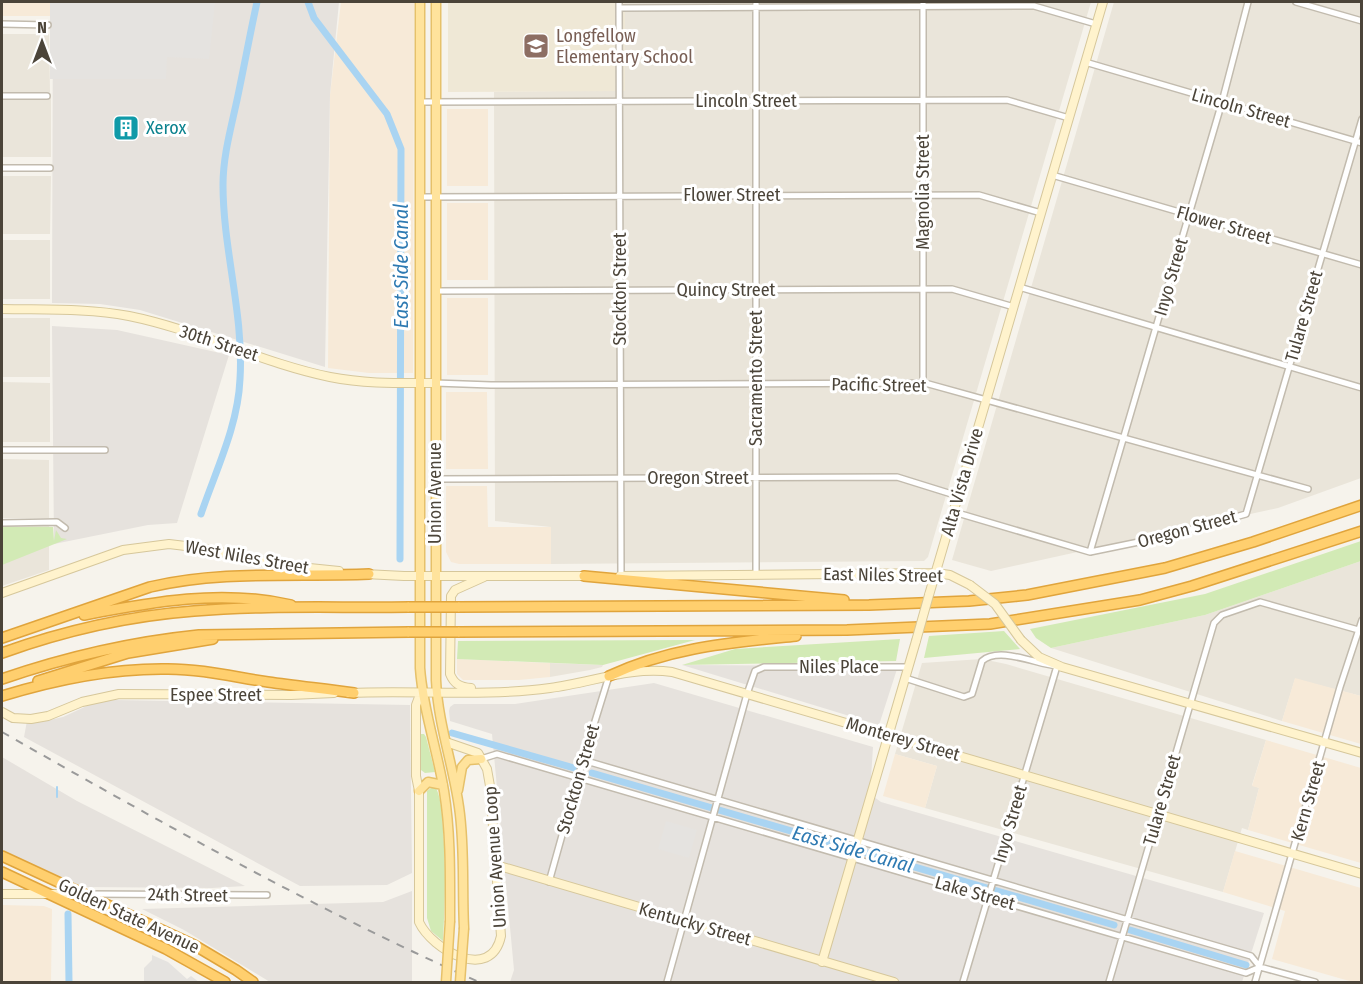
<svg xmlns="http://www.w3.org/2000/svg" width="1363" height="984" viewBox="0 0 1363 984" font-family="'Fira Sans Condensed',sans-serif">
	<rect width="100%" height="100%" fill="#f6f3ec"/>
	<path fill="#eae5da" d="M625 2H1091L928 557 924 561 551 564V527L495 521 494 92 625 90Z
		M1114 2H1361V478L1278 508 991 571 952 560Z
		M2 34H49L50 92H2Z
		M2 98H51V157H2Z
		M2 176H51L50 234H2Z
		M2 240H50V299H2Z
		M2 318H50V377H2Z
		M2 382 50 383V442H2Z
		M2 459 49 460V518H2Z
		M2 524H49V570L2 586Z
		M1361 561V696L1295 679 1282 721 1051 648 1205 615Z
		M982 659 1006 664 1266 740 1252 785 1259 788 1248 830 1242 828 1223 892 925 808 937 766 895 754 922 663Z
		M550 663 603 665 602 667 590 670 550 677Z"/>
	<path fill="#f7ead8" d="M2 2H50V16H2Z
		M341 2H414L413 373H369L328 368 330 95Z
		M447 109H488V186H447Z
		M447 203H488V280H447Z
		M447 298H488V375H447Z
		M446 392H487L488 469H446Z
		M446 486H487L488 527H551V564H459L451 562 446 552Z
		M457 659 550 663V677L519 680H463L457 674Z
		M1295 678 1361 696V744L1282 721Z
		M1266 740 1361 768V863L1248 830 1259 788 1252 786Z
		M895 754 937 766 925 808 883 796Z
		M1235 851 1361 888V982H1353L1272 959 1285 911 1223 892Z
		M2 905 44 906 52 909 51 982H2Z"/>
	<path fill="#e6e2dd" d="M53 2H339L330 95 325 367 140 310 100 304 52 303Z
		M52 326 117 330 229 355 177 523 148 525 54 544Z
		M682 665 898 666 879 725Z
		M654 683 873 747 870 794 881 802 1264 913 1242 982H510L514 970 492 734 450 721 449 711 450 707 454 704H515Z
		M99 698 104 701 115 700 410 705 412 873 387 885 300 886 24 737 27 721 41 722 63 717 91 704Z
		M2 757 77 801 245 886 212 888 83 887 2 850Z
		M412 891V982H270L184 930 142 909 383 902Z"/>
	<path fill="#efe8d6" d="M448 2H625V91L448 92Z"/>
	<path fill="#d2eab5" d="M5 526C22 528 36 526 53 527L54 541 56 530 61 538 67 539 2 565V528Z
		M1361 541V561L1205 615 1051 648 1036 638 1030 629 1205 594Z
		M1004 631 1020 649 924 658 929 636Z
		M900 639 896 661 682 665 735 649Z
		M695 640 603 665 457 659 458 641Z
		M421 734H424L426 737 435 772 425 773 421 770Z
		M431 788H436C442 800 442 816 443 829 446 867 445 903 443 941L431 931 427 918V791Z"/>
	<path fill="#e5e3e0" d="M50 2H215L209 59 167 57 166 79H50Z
		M666 821 697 830 689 858 658 849Z
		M152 955 168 962 187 979 191 976 199 982H144V968L152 960Z"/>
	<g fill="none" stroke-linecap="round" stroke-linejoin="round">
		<path stroke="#a9d4f2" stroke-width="2" d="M57 797V787"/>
		<path stroke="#a9d4f2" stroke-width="7" d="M308 2 314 18 387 114 401 149 400 559
			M201 514C216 470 238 426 240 379 244 314 223 250 223 185 223 156 231 128 237 100 244 67 250 34 257 2
			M452 733 574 768
			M592 773 1114 925
			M68 914 69 982
			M1130 930 1246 965"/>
		<defs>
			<path id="street" d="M619 2 621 576
				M923 2V383
				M1296 2 1362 21
				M619 8 1034 6 1096 24
				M2 24 48 25
				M1085 62 1362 143
				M2 96H47
				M420 102 1007 100 1069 118
				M2 168H50
				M1052 175 1362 265
				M420 197 979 195 1041 213
				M1019 287 1362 388
				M436 291 952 289 1014 307
				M435 383 491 385 925 383 1308 489
				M2 450H105
				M435 479 897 477 958 496
				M954 512 1090 552 1163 537 1246 514 1362 119
				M2 523 57 522 65 528
				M1090 552 1222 102 1248 2
				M756 575V2
				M905 678 964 697 972 694 982 661C999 646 1036 664 1057 666L963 982
				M481 759 497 754 1246 973 1260 967
				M583 760 1251 956 1260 967 1315 982
				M549 882 583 760 609 676
				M89 894 267 895
				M667 982 747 694 755 671 764 667H908
				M1109 982 1214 623 1222 615 1260 602 1362 631
				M1255 982 1340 687 1362 620"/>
			<path id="secondary" d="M2 309C44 310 87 308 129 316 198 330 262 363 330 377 365 384 400 383 435 383
				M365 574 404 576H587
				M620 576 936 573 950 575 970 585
				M2 593 123 550 169 544 202 548 280 565 339 571
				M929 595 1103 2
				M1021 640 1039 657 1062 667 1362 753
				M471 688C460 687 454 684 450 674L451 596 455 590 484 577
				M421 692 416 705V776L419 791V922C432 950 491 983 501 936L490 786 487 769 478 753 446 742
				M349 693C416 690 484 697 550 688 591 683 630 666 672 672L1362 874
				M2 712 13 718 31 719 48 716 82 702 119 694 291 695 334 693
				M496 865 894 982
				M2 894H81
				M822 962 916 641"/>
			<path id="primary" d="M420 2V668C423 710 437 749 444 791 451 834 450 878 450 921
				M436 2V680C438 724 453 764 459 807 465 847 462 888 464 928
				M458 790 462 767 468 760 481 759
				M419 791 428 782 443 785"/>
			<path id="highway" d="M584 576 844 600
				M458 607 869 605 969 601 1027 595 1165 568 1253 542 1362 505
				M84 615C152 602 222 589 291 605
				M458 632 847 630 990 624 1140 600 1192 586 1362 531
				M2 638 150 587C221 570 296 577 369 574
				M2 653C63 631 128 616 194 611 265 605 337 608 409 607
				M609 676C671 647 729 643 796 636
				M2 679C66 657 130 642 199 635L409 632
				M38 681 128 653 213 639
				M2 696C54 680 112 668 168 669 202 669 234 677 268 682 296 686 325 689 354 693
				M2 856 194 945 236 970 253 982
				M2 872 166 949 225 982"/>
		</defs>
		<use href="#street" stroke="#c2bbae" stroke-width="8"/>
		<use href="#secondary" stroke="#d6c79b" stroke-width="10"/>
		<use href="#primary" stroke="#e6c16a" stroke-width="11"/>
		<use href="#highway" stroke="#e0a43c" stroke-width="12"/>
		<use href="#street" stroke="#fff" stroke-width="5"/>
		<use href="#secondary" stroke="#fff3cd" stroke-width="8"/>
		<use href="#primary" stroke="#ffe39c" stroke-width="8"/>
		<use href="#highway" stroke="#ffcf6e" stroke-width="9"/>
		<path stroke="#9a9a9a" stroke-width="2" stroke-dasharray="8 8" stroke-linecap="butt" d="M2 732C158 821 315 909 479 982"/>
		<defs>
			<path id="secondary-bridge" d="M970 585 995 604 1021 640
				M916 641 929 595"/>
			<path id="primary-bridge" d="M446 982 450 921
				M460 982 464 928"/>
			<path id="highway-bridge" d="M409 607H458
				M409 632H458"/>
		</defs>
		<use href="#secondary-bridge" stroke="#d6c79b" stroke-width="10" stroke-linecap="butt"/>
		<use href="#primary-bridge" stroke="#e6c16a" stroke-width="11" stroke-linecap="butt"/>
		<use href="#highway-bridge" stroke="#e0a43c" stroke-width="12" stroke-linecap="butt"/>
		<use href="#secondary-bridge" stroke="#fff3cd" stroke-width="8"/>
		<use href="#primary-bridge" stroke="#ffe39c" stroke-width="8"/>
		<use href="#highway-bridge" stroke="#ffcf6e" stroke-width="9"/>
	</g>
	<defs>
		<symbol id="school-square" viewBox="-11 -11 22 22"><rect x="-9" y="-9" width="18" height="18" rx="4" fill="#8d6e63" stroke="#fff"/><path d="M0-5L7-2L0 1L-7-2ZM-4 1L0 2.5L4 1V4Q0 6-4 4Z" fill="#fff"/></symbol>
		<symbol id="building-square" viewBox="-11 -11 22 22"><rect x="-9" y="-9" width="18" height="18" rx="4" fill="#0f9aa8" stroke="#fff"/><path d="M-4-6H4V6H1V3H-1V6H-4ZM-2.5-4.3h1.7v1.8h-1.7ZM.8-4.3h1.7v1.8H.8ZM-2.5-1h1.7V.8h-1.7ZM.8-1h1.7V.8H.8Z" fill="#fff"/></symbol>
	</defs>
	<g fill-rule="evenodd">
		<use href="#school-square" x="521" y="31" width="30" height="30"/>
		<use href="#building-square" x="111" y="113" width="30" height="30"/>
	</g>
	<g text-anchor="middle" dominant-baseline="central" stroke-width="6" stroke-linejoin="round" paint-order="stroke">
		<g font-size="18" fill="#785e54" stroke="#fff" text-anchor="start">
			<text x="556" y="36">Longfellow<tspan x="556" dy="21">Elementary School</tspan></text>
		</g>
		<g font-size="18" fill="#4b4439" stroke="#fff">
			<text x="746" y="101">Lincoln Street</text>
			<text transform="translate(1241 108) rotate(16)">Lincoln Street</text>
			<text transform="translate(923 192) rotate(-90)">Magnolia Street</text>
			<text x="732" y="195">Flower Street</text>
			<text transform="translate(1224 225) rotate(16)">Flower Street</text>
			<text transform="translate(1171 277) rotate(-74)">Inyo Street</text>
			<text transform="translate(620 289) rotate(-90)">Stockton Street</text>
			<text x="726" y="290">Quincy Street</text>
			<text transform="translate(1304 316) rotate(-74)">Tulare Street</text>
			<text transform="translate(219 343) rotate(18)">30th Street</text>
			<text transform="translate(756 378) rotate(-90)">Sacramento Street</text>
			<text transform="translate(879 385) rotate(1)">Pacific Street</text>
			<text x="698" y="478">Oregon Street</text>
			<text transform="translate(962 482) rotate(-74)">Alta Vista Drive</text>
			<text transform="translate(435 493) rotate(-90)">Union Avenue</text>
			<text transform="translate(1187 529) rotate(-15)">Oregon Street</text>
			<text transform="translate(247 557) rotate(10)">West Niles Street</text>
			<text transform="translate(883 575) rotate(1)">East Niles Street</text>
			<text x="839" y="667">Niles Place</text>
			<text x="216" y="695">Espee Street</text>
			<text transform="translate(903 739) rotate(16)">Monterey Street</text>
			<text transform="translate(578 779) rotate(-74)">Stockton Street</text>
			<text transform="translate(1162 800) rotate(-74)">Tulare Street</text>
			<text transform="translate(1308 801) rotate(-74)">Kern Street</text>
			<text transform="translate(1010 824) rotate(-74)">Inyo Street</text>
			<text transform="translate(495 857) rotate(-94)">Union Avenue Loop</text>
			<text transform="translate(975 893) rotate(16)">Lake Street</text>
			<text transform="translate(188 895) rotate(1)">24th Street</text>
			<text transform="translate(129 916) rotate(25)">Golden State Avenue</text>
			<text transform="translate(695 924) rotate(16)">Kentucky Street</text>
		</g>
		<g font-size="18" fill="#0d838f" stroke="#fff" text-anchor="start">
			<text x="146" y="128">Xerox</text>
		</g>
		<g font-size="20" font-style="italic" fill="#2e7ab2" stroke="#fff">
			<text transform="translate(401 266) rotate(-90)">East Side Canal</text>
			<text transform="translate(853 849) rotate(16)">East Side Canal</text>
		</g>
	</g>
	<rect width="1363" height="984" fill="none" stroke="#4b4439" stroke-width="6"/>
	<g transform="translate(42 42)" stroke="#ffffff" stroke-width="4.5" paint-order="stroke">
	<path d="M0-4.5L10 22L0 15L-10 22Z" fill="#4b4439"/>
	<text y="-9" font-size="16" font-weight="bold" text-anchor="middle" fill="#4b4439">N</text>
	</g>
</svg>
